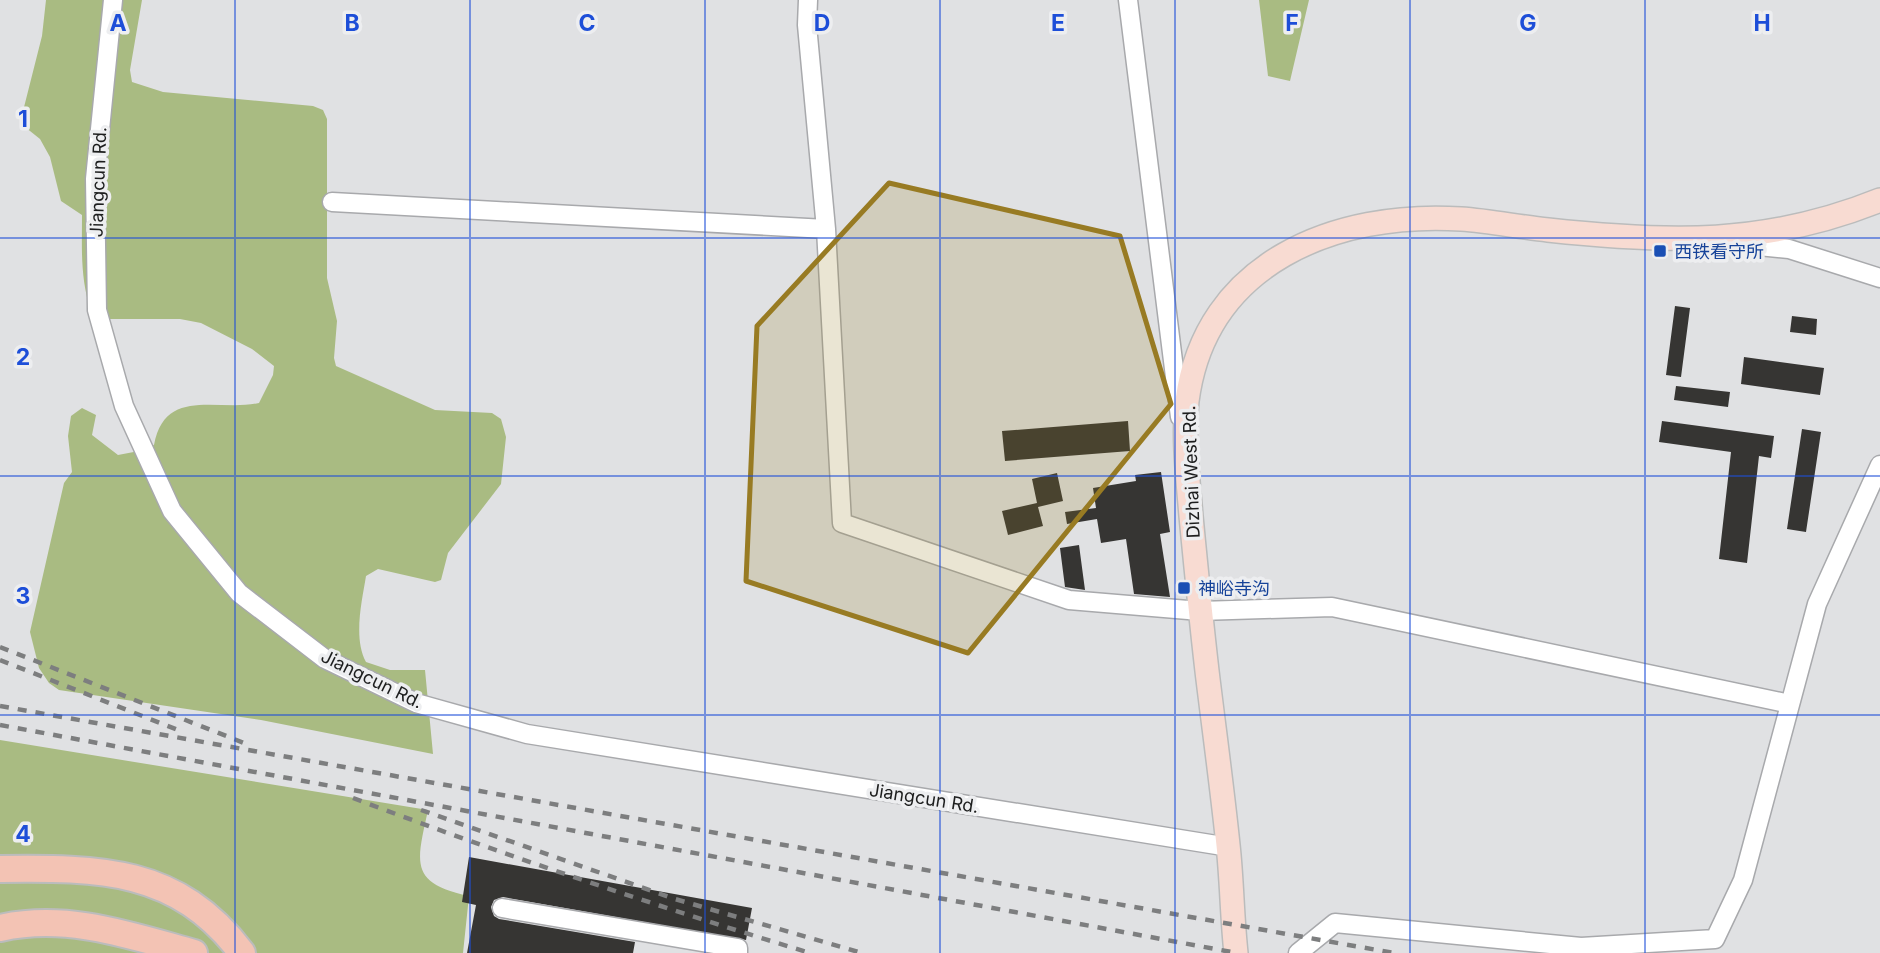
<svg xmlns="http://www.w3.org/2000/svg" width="1880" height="953" viewBox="0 0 1880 953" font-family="Inter,'Noto Sans SC',sans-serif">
	<rect width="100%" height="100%" fill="#e0e1e3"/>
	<path fill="#a9bb82" d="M46 0H142L130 70 132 82 163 92 313 106 323 110 327 119V278L337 321 334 358 336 366 435 410 492 413 501 419 506 437 501 484 448 553 441 580 435 582 378 569 366 576C362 601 353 638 366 662L390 670H425L433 754 261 720 59 690 49 683 39 668 30 632 64 483 72 472 68 436 71 416 82 408 96 415 92 435 118 455 139 451 154 445C165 386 218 412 259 403L273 375 274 366 252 349 201 323 180 319H105L91 311C80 278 82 249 82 215L61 201 50 157 40 139 20 123 42 36Z
		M1259 0H1309L1290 81 1268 76Z
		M0 740 428 810C417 862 408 883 469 896L463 953H0Z"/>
	<path fill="#363533" d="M1675 306 1690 308 1681 377 1666 375Z
		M1792 316 1817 319 1816 335 1790 332Z
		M1744 357 1824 368 1820 395 1741 384Z
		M1676 386 1730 392 1728 407 1674 400Z
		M1128 421 1130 451 1005 461 1002 431Z
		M1662 421 1774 436 1771 458 1759 456 1747 563 1719 559 1731 452 1659 442Z
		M1802 429 1821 432 1806 532 1787 529Z
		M1161 472 1170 532 1160 534 1170 597 1134 594 1126 539 1101 543 1097 519 1067 524 1065 512 1096 508 1093 488 1136 481 1135 475Z
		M1057 473 1063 501 1038 507 1043 526 1008 535 1002 511 1037 503 1032 479Z
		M1079 545 1085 590 1065 587 1060 548Z
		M469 857 752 908 746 940 503 897 494 900 491 907 494 916 499 919 635 942 633 953H467L476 905 462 902Z"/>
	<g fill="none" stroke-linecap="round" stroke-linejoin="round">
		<defs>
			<path id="minor" d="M113 0 95 179 97 310 124 406 172 511 239 593 325 659 416 703 527 734 1229 847
				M808 0 807 25 826 229 842 523 1069 600 1200 611 1332 607 1790 704
				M1128 0 1180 417
				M332 202 826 229
				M1728 243 1789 249 1880 278
				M502 908 738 948V953
				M1298 953 1335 923 1581 947 1715 939 1743 880 1817 604 1880 465"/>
			<path id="major" d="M1236 953C1232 917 1232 881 1228 845 1222 787 1214 729 1207 671 1201 619 1196 568 1191 516 1188 479 1183 439 1187 401 1205 262 1336 211 1461 219 1490 221 1519 227 1548 230 1668 243 1766 246 1880 200"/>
			<path id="highway" d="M0 869C99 868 177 867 242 953
				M0 928C67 913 129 935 194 953"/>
		</defs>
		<use href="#minor" stroke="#a8a9ac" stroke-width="21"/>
		<use href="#major" stroke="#bbbcbc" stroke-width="26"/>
		<use href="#highway" stroke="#bbbcbc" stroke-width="30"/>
		<use href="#minor" stroke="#fff" stroke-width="18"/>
		<use href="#major" stroke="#f8dbd2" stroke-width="23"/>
		<use href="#highway" stroke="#f3c3b4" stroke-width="26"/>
		<path stroke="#7d7e7f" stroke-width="4.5" stroke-dasharray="9 9" stroke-linecap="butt" d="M0 647 244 743
			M0 660 183 732
			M0 706 1394 953
			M0 725 1237 953
			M353 798C504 855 656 906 810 953
			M421 810 675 899 862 953"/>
	</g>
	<path fill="#987b23" fill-opacity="0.2" stroke="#987b23" stroke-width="5" stroke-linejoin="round" d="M889 183 1120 236 1171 404 968 653 746 581 757 326Z"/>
	<path fill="none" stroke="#1d4ed8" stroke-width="2" stroke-opacity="0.55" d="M235 0V953M470 0V953M705 0V953M940 0V953M1175 0V953M1410 0V953M1645 0V953M0 238H1880M0 476H1880M0 715H1880"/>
	<g fill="#1a4fb4" stroke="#edeef0" stroke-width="2.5">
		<rect x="1653" y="244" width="14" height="14" rx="3.5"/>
		<rect x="1177" y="581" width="14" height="14" rx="3.5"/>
	</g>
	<g text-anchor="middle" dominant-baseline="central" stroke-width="7" stroke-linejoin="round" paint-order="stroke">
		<g font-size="18" fill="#1d1e1e" stroke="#edeef0">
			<text transform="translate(98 182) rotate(-88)">Jiangcun Rd.</text>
			<text transform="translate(1191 472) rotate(-92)">Dizhai West Rd.</text>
			<text transform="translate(372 679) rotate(26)">Jiangcun Rd.</text>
			<text transform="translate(924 798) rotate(9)">Jiangcun Rd.</text>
		</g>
		<g font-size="18" fill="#164399" stroke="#edeef0" text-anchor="start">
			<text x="1674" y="251">西铁看守所</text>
			<text x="1198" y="588">神峪寺沟</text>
		</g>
	</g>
	<g font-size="23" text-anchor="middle" font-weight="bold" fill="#1d4ed8" stroke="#edeef0" stroke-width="7" stroke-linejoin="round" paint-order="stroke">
		<text x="118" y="31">A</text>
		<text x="352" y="31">B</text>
		<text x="587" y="31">C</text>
		<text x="822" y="31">D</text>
		<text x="1058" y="31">E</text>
		<text x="1292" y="31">F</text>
		<text x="1528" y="31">G</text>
		<text x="1762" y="31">H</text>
		<text x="23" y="127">1</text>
		<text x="23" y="365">2</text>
		<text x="23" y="604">3</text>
		<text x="23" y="842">4</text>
	</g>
</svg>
